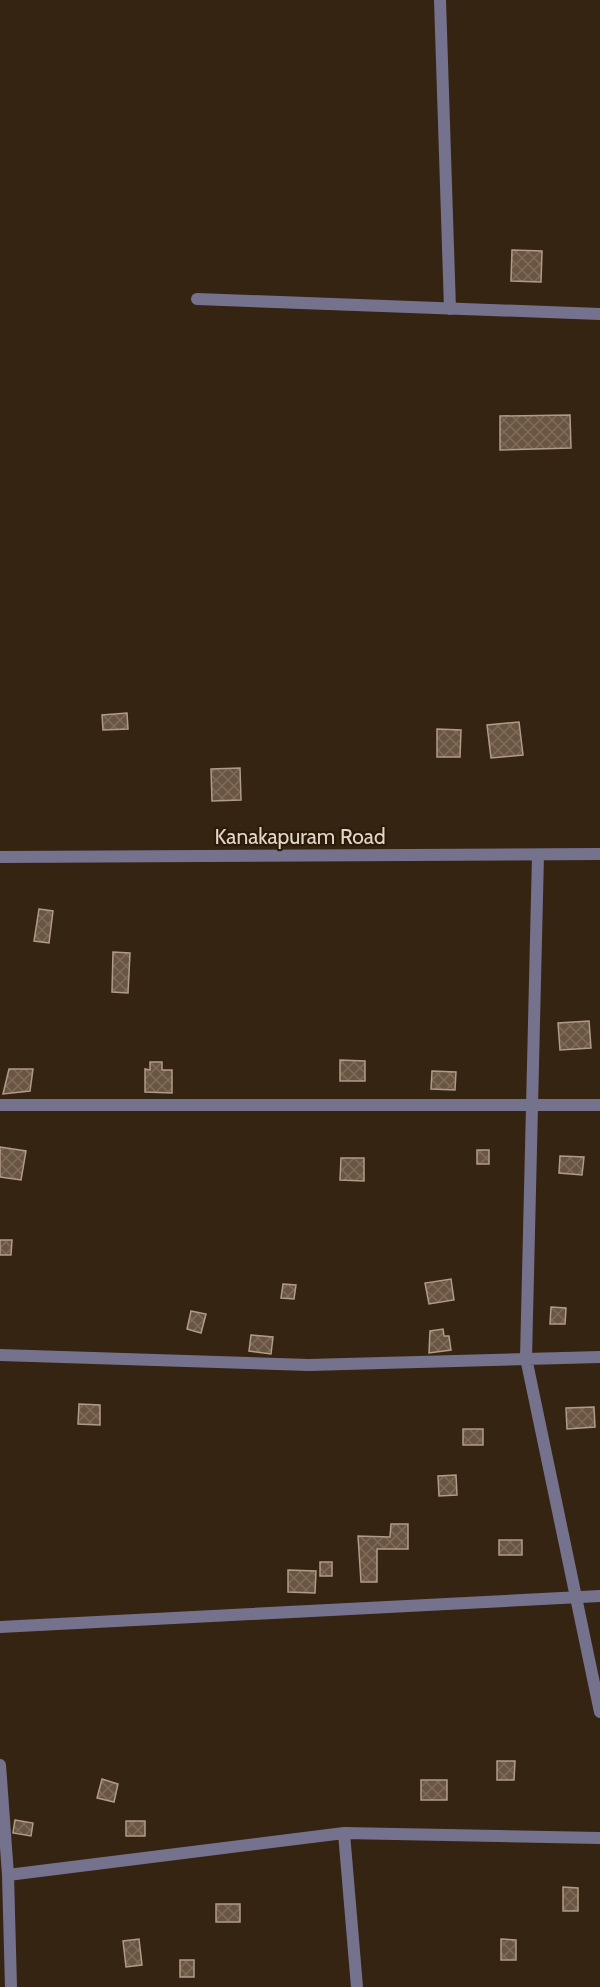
<svg xmlns="http://www.w3.org/2000/svg" width="600" height="1987" viewBox="0 0 600 1987" font-family="Cabin,sans-serif">
	<defs>
		<pattern id="building-cross-hatch" width="8" height="8" patternUnits="userSpaceOnUse" patternTransform="scale(1.5)"><rect width="8" height="8" fill="#695541"/><path d="M0 0l8 8M0 8l8-8" fill="none" stroke="#7e6d5b"/></pattern>
	</defs>
	<rect width="100%" height="100%" fill="#362412"/>
	<path fill="url(#building-cross-hatch)" stroke="#b29b86" stroke-width="1.5" d="M512 250 542 251 541 282 511 281Z
		M570 415 571 448 500 450V416Z
		M127 713 128 729 103 730 102 715Z
		M519 722 523 755 491 758 487 725Z
		M437 729 461 730 460 757H437Z
		M240 768 241 800 212 801 211 769Z
		M39 909 53 911 49 943 34 941Z
		M113 952 130 953 128 993 112 992Z
		M589 1021 591 1048 560 1050 558 1023Z
		M340 1060 365 1061V1081H340Z
		M150 1062H162V1070H172V1093L145 1092V1069L150 1070Z
		M9 1069H33L30 1091 3 1094Z
		M432 1071 456 1072 455 1090 431 1089Z
		M0 1147 26 1151 21 1180 0 1177Z
		M477 1150H489V1164H477Z
		M560 1156 584 1157 582 1175 559 1173Z
		M341 1158H364V1181L340 1180Z
		M0 1240H12L11 1255H0Z
		M451 1279 454 1300 429 1304 425 1283Z
		M283 1284 296 1285 294 1299 281 1298Z
		M551 1307 566 1308 565 1324H550Z
		M191 1311 206 1314 201 1333 187 1329Z
		M443 1329 444 1336H449L451 1350 429 1353 430 1331Z
		M251 1335 273 1337 271 1354 249 1351Z
		M79 1404 100 1405V1425L78 1424Z
		M594 1407 595 1427 567 1429 566 1408Z
		M463 1429H483V1445H463Z
		M456 1475 457 1495 439 1496 438 1476Z
		M391 1524H408V1549H377V1582H361L358 1536 390 1537Z
		M499 1540H522V1555H499Z
		M320 1562H332V1576H320Z
		M288 1570 316 1571 315 1593 288 1592Z
		M497 1761H515L514 1780H497Z
		M102 1779 118 1784 114 1802 97 1798Z
		M421 1780H447V1800H421Z
		M15 1820 33 1823 31 1836 13 1833Z
		M126 1821H145V1836H126Z
		M563 1887 578 1888V1911H563Z
		M216 1904H240V1922H216Z
		M139 1939 142 1965 126 1967 123 1941Z
		M501 1939 516 1940V1960H501Z
		M180 1960H194V1977H180Z"/>
	<g fill="none" stroke-linecap="round" stroke-linejoin="round">
		<path stroke="#75728d" stroke-width="12" d="M440 0 450 309
			M197 299 600 314
			M538 855 526 1358 600 1712
			M0 1105H600
			M0 1355 309 1365 600 1357
			M0 1627 600 1596
			M0 1765 8 1875 11 1987
			M344 1833 357 1987
			M8 1875 344 1833 600 1838"/>
		<path stroke="#75728d" stroke-width="12" d="M0 857 600 854"/>
	</g>
	<g text-anchor="middle" dominant-baseline="central" stroke-width="4.5" stroke-linejoin="round" paint-order="stroke">
		<g font-size="21" fill="#e2d6ca" stroke="#2c1b08">
			<text x="300" y="836">Kanakapuram Road</text>
		</g>
	</g>
</svg>
